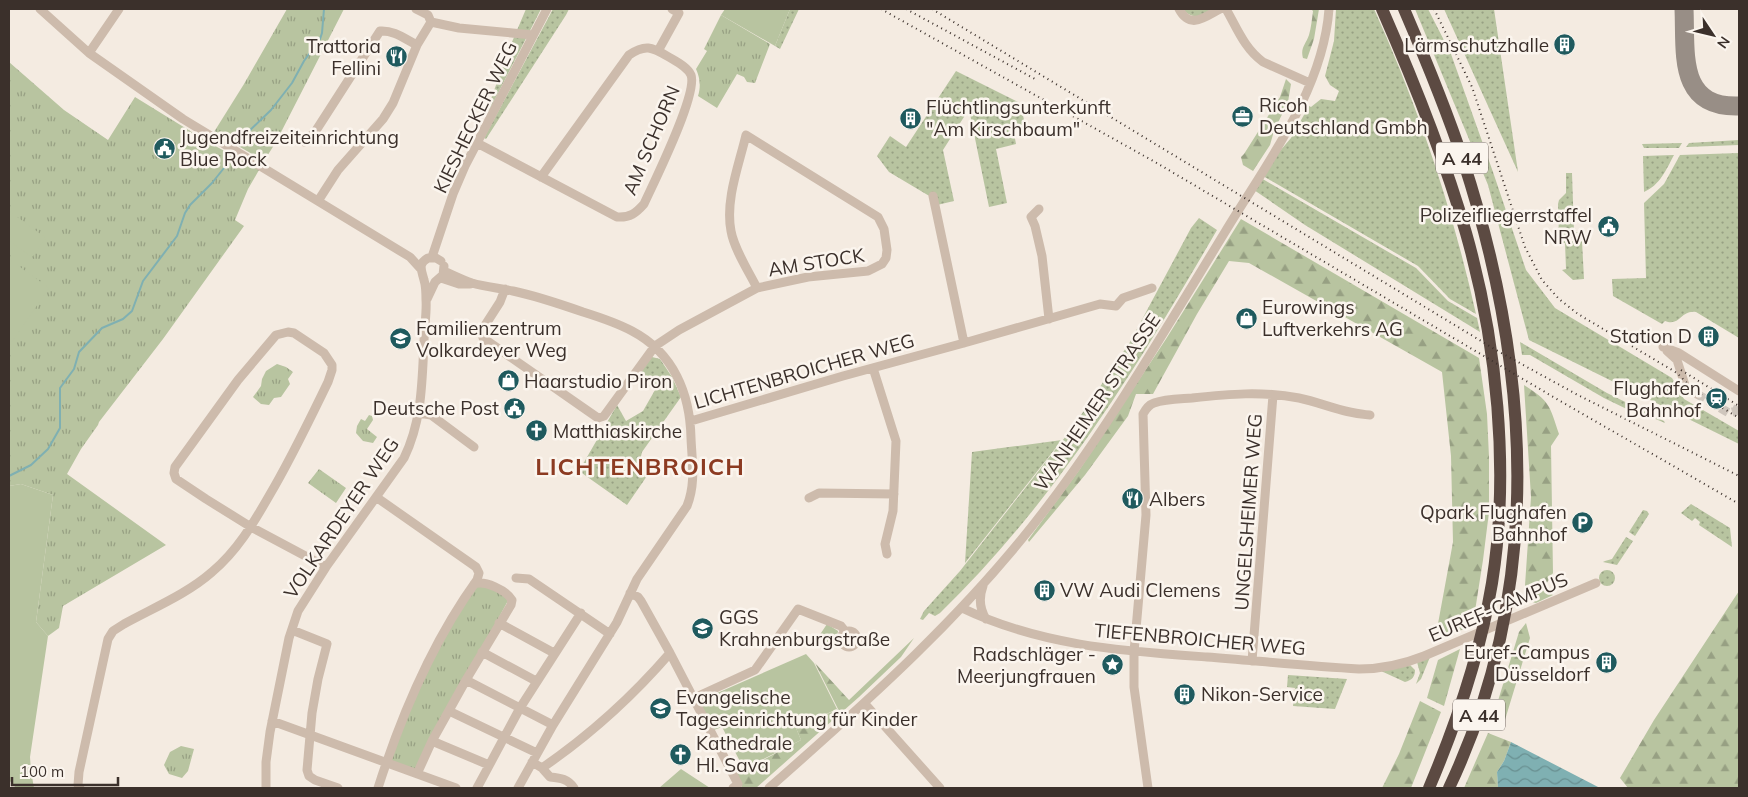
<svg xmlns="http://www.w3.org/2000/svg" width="1748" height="797" viewBox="0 0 1748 797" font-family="Mulish,sans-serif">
	<defs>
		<pattern id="grass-dots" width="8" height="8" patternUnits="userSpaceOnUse" patternTransform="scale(1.25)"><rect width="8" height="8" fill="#b8c4a0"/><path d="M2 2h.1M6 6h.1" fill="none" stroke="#97a083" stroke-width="1.8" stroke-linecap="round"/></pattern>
		<pattern id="forest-firs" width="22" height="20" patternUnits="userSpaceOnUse" patternTransform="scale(1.25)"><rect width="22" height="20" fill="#b8c4a0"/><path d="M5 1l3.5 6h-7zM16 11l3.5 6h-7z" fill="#97a083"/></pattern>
		<pattern id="park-tufts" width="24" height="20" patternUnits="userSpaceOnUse" patternTransform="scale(1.25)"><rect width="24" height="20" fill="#b8c4a0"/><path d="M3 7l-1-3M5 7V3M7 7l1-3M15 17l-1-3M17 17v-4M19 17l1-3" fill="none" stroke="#97a083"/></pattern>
		<pattern id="water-waves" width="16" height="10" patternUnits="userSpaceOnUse" patternTransform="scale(1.25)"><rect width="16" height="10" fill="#7fb0b2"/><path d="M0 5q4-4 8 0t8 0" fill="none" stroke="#699091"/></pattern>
	</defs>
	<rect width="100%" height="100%" fill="#f4ebe1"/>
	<path fill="url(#grass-dots)" d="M526 9H541L489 111 487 110 509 49Z
		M553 9H569L566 15 486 139 484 138Z
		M790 9H799L780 49 775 46Z
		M1182 9H1212C1199 17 1194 20 1182 9Z
		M1336 9H1374C1419 109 1452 207 1476 314L1450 299 1418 266 1263 176 1279 152 1291 138 1309 106 1311 107 1321 99 1335 101 1339 91 1330 85 1325 76 1334 41Z
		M1415 9H1428L1451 54 1493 172 1526 270 1555 308 1672 378 1684 399 1739 431V444L1529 340 1488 185Z
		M1444 9H1494L1518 172Z
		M956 71 1020 103 1025 124 1013 128 1016 144 996 149 1007 203 989 207 969 109 943 150 954 201 937 205 931 197 889 172 877 156 890 136 906 147Z
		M1739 140V145L1686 147 1689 143Z
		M1682 143 1679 148H1644L1642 144Z
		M1739 153V338L1696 312C1681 309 1680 327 1665 321L1662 324 1613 296 1612 279 1646 278 1644 203 1664 184 1680 155Z
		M1674 155C1666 170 1660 185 1644 192L1643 156Z
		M1566 173H1572L1574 232H1580L1579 238H1559L1558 204 1559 200 1566 193Z
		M1261 178 1416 268 1448 301 1477 318 1480 332 1305 225 1254 190Z
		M1199 218 1217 230C1138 366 1054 503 940 613L935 616 929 613 923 620 920 619 924 611 960 571 1073 427 1130 342 1191 228Z
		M1559 241H1582L1584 279 1573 280 1562 270 1566 269 1565 243 1559 244Z
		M1520 342 1607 393 1664 421 1665 423 1639 412 1637 414 1604 398 1530 355H1522Z
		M652 357 660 359 672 377 681 397 642 452 638 469 647 476 627 505 579 471 617 405 626 421 643 411 655 390 636 377Z
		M1062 440 965 563 972 452Z
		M1691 504 1730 528 1732 547 1699 525 1700 522 1695 518 1692 521 1681 513Z
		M1643 510 1647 511 1649 514 1635 536 1629 532Z
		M1626 537 1633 541 1617 565 1603 562 1605 561 1612 559Z
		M1599 578a8 8 0 1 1 16 0a8 8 0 1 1-16 0Z
		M1430 657 1421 679 1416 684 1420 673 1417 662Z
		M1410 665 1415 670C1415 677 1412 680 1405 682L1381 671Z
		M1288 675 1347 679 1335 709 1293 706 1295 688 1287 687Z"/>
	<path fill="url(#forest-firs)" d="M1311 9H1319L1314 39 1307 59 1303 58C1300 48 1306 44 1309 35 1311 28 1312 19 1313 11Z
		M1286 79 1291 84 1288 102 1274 131 1270 145 1253 171 1243 165 1241 157 1244 154 1280 97Z
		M1241 219 1479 358 1487 414 1489 457V512L1483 560 1475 611 1467 628 1435 640 1453 542 1451 456 1442 372 1249 263 1229 261 1197 314 1153 394H1136L1128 416 1085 475 1029 542 1028 540 1080 469 1166 339Z
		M1524 385C1550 402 1549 404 1559 434L1551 446 1553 573 1543 589 1553 595 1536 603 1524 600 1531 497Z
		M1739 591V788H1628L1620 778 1654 720Z
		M1526 623 1530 638 1504 723 1490 727 1519 632Z
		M914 638 901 657 859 697 756 788H740L742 786 736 774 801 740 796 728 838 709 815 663 849 700Z
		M1460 649 1444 706 1427 698 1438 660Z
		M1420 701 1441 712 1411 788H1382L1399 754Z
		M1488 733 1511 742 1504 761 1497 772 1498 788H1464Z"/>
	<path fill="url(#park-tufts)" d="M287 9H344L276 142 264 161 214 132 244 84Z
		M721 15 770 44 755 83 747 82 744 77 737 74 717 108 698 96C701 86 700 78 696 69L707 51 704 49Z
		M9 62 64 110 108 140 135 97 208 142 259 170 248 189 235 220 244 226 163 339 99 422 98 425 81 449 67 474 166 545 63 606 59 628 48 636 36 622 53 495 21 484 9 486Z
		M277 364 286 367 293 372 288 379 290 384 281 397 274 398 269 405 261 404 253 397 261 386 262 379 266 371Z
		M369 415 372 416 373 420 367 429 377 437 373 443 363 441 356 433 357 426 361 419 365 421Z
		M319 469 346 488 336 503 308 483Z
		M479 583 510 597 417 768 413 770 391 762 394 740 439 642Z
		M827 624 838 631 837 637 832 645 819 636Z
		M181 746 194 749 188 771 182 778 169 774 164 765 170 752Z"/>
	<path fill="#b8c4a0" d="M725 9H790L775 46 721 15Z
		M9 211 46 238 32 257 9 241Z
		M9 259 49 288 9 346Z
		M21 484 53 495 36 622 48 636 30 757 31 771 34 788H16L9 780V486Z
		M806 654 814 663 837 709 796 728 801 740 744 769 722 727 714 730 699 701Z
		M681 769 710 788H659Z"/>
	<path fill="url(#water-waves)" d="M1511 742 1600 788H1498L1497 772 1504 761Z"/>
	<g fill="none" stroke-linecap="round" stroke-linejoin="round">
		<path stroke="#7fb0b2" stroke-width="2" d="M242 138 271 110 292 83 304 61 320 39 322 33 324 9
			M9 476 31 465 48 449 60 428V388L74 369 79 352 102 328 123 319 132 311 143 281 177 236 185 213 190 205 212 183 228 163"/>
		<path stroke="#988e86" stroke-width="19" d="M1684 9C1686 53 1677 108 1739 106"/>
		<path stroke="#cfc6bd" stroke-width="9" stroke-dasharray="9 4.5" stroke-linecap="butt" d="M1697 394 1729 413 1736 411 1739 405"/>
		<path stroke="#cdbbac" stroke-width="9" d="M40 9 89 53 183 119 410 257 420 268
			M416 9 428 15 431 22
			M1179 9C1190 30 1205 17 1220 9
			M1226 9C1237 28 1244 48 1263 62L1310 83
			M431 22 459 28 533 35
			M658 51 679 13 672 9
			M89 53 119 9
			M304 142 315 132 380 31C394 30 405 39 417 45
			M477 143 617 217C630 218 636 213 644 204 654 182 698 94 691 75 687 66 675 61 667 56 652 47 645 44 629 55L541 177
			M933 196 964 343
			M318 201 338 170 383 119 393 103 417 45 431 22
			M1039 209 1031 217 1035 226 1042 256 1049 319
			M432 257 453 194 465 166 547 9
			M444 271C453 275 463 280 472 283 485 287 500 288 513 291 537 296 560 304 583 312 599 317 617 323 632 331 674 353 690 394 691 438 692 462 696 483 687 506L637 579 617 622 553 725 518 788
			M441 278 459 284H470
			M505 289 500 302 482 330 483 338 598 418 604 416 607 412 655 346 679 330 757 288 808 277 868 271 882 264 886 258 887 250 884 229 878 217 746 135C739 165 725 200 731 231 734 249 749 272 757 288
			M427 299 435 282 443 275 444 266
			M1663 347 1679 353 1739 391
			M1667 351 1677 360 1685 385 1697 394
			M873 368 896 441 893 511 885 544 887 554
			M419 413 431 415 474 447
			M691 421 843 376 964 343 1100 304 1116 306 1123 298 1152 288
			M376 497 476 567 479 573 477 580C432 642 401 716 378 788
			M809 498 819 493 894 494
			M516 578 529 579 610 634
			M983 586C979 597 979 608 986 619
			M962 608C1041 646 1122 651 1207 657 1258 661 1308 666 1359 669 1381 669 1404 664 1424 656L1596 583
			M499 623 554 653
			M292 630 327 644 318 679 312 713 307 770 309 776 315 780 338 788
			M841 639a8 8 0 1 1 16 0a8 8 0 1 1-16 0Z
			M482 652 536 681
			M670 653 738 784 733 788
			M1252 661 1273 395
			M466 680 553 725
			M694 698 755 670 798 609 841 626 845 631
			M865 704 940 788
			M449 711 537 753
			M272 721 456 788
			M432 741 489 765
			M532 762 542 768C590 735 632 697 670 653L641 601 638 597 630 593
			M542 768 550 777C561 778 568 779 574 788
			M417 774 432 741 466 680 511 605 512 600C506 590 485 580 474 584
			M80 788 78 785 79 772 108 639 113 631 124 624C153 608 187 594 212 572 237 551 253 524 269 496 291 459 309 421 328 382L332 370V365L324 353 294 333 288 332 276 335 238 380 175 467 174 473 176 479 206 499 251 527 326 567
			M266 788V762L270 732 289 638 298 611 326 567 404 458C422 421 422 383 424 342 424 328 427 313 426 300 426 294 426 286 424 280 422 271 417 264 428 258H436L441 261
			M477 788 520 708 581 613
			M769 788C868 701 967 613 1047 507 1113 420 1168 325 1225 232 1266 164 1323 91 1329 9
			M1148 788 1134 687V652L1146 515 1143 414C1146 409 1148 405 1154 403 1165 399 1179 399 1192 398 1229 394 1262 391 1299 398 1323 403 1345 414 1370 415"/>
		<path stroke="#5c4a42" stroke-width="12" d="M1382 9C1414 82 1444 156 1466 233 1497 342 1510 471 1492 583 1480 655 1457 722 1429 788
			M1404 9C1425 58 1446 108 1463 160 1531 369 1545 585 1449 788"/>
		<path stroke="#3b302b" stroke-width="2" stroke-dasharray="1 4" stroke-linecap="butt" d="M881 9 1155 162 1550 395 1739 504
			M906 9 1035 79
			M932 9 1496 350 1576 394 1739 476
			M1434 9 1472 87 1525 247 1542 280 1559 299 1578 314 1677 373 1695 391 1739 418
			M1681 370 1739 406"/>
	</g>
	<defs>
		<symbol id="building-disc" viewBox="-11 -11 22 22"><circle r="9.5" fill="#1f5a5e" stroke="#fbf5ee"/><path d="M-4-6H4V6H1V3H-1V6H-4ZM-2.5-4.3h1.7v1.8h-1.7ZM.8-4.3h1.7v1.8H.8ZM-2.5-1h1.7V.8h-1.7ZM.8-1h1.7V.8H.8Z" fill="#fff"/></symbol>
		<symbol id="restaurant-disc" viewBox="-11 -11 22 22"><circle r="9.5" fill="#1f5a5e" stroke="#fbf5ee"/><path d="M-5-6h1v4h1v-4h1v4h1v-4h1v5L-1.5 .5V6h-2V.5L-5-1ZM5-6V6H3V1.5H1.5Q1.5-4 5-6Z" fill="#fff"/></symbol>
		<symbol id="office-disc" viewBox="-11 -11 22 22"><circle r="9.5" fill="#1f5a5e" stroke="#fbf5ee"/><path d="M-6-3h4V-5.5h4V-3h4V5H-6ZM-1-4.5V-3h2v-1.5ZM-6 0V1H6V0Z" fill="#fff"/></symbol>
		<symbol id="civic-disc" viewBox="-11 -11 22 22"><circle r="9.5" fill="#1f5a5e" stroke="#fbf5ee"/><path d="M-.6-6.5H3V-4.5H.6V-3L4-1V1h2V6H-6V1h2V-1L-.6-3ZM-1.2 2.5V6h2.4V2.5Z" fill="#fff"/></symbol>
		<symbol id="shop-disc" viewBox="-11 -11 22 22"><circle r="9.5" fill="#1f5a5e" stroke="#fbf5ee"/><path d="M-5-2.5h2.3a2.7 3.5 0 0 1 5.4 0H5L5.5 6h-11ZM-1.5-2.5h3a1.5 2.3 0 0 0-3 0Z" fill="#fff"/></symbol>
		<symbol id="school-disc" viewBox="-11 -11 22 22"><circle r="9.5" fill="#1f5a5e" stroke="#fbf5ee"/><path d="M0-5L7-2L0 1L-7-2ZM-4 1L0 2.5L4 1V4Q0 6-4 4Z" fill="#fff"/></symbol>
		<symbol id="station-disc" viewBox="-11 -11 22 22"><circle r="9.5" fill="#1f5a5e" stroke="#fbf5ee"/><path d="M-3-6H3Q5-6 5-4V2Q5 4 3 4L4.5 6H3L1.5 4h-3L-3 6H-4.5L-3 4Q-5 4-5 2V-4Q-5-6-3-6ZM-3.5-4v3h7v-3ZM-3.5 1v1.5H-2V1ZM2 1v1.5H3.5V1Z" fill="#fff"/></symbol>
		<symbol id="church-disc" viewBox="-11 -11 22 22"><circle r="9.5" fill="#1f5a5e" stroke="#fbf5ee"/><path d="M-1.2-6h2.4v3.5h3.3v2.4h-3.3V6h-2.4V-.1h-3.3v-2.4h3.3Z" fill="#fff"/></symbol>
		<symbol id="parking-disc" viewBox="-11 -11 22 22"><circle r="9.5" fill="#1f5a5e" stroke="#fbf5ee"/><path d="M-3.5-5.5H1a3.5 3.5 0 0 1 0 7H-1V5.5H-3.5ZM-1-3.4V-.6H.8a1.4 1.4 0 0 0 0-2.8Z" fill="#fff"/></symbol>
		<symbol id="sight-disc" viewBox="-11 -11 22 22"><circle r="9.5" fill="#1f5a5e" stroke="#fbf5ee"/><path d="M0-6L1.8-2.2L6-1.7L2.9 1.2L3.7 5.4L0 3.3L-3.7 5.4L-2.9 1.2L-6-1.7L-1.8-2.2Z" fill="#fff"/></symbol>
	</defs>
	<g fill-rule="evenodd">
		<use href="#building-disc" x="1552" y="32" width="25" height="25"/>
		<use href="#restaurant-disc" x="384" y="44" width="25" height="25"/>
		<use href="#office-disc" x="1230" y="104" width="25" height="25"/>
		<use href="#building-disc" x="898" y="106" width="25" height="25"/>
		<use href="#civic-disc" x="152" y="136" width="25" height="25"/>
		<use href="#civic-disc" x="1596" y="214" width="25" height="25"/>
		<use href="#shop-disc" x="1234" y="306" width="25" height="25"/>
		<use href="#building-disc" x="1696" y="324" width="25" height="25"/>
		<use href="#school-disc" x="388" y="326" width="25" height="25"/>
		<use href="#shop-disc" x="496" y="368" width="25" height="25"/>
		<use href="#station-disc" x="1704" y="386" width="25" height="25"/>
		<use href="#civic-disc" x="502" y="396" width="25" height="25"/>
		<use href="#church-disc" x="524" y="418" width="25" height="25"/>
		<use href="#restaurant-disc" x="1120" y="486" width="25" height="25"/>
		<use href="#parking-disc" x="1570" y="510" width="25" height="25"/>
		<use href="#building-disc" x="1032" y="578" width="25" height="25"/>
		<use href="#school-disc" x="690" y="616" width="25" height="25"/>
		<use href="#building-disc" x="1594" y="650" width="25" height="25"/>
		<use href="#sight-disc" x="1100" y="652" width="25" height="25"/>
		<use href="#building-disc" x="1172" y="682" width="25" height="25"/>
		<use href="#school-disc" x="648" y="696" width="25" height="25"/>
		<use href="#church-disc" x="668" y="742" width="25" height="25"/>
	</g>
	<g text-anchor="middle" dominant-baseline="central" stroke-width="5" stroke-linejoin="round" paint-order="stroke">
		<g fill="#fbf5ee" stroke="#756b66" stroke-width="1">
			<rect x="1436" y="142.5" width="52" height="31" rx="4"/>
			<rect x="1453" y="699.5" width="52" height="31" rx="4"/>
		</g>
		<g font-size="18" font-weight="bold" fill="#3b302b">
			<text x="1462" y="158">A 44</text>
			<text x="1479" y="715">A 44</text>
		</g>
		<g font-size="19" fill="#3b302b" stroke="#fbf5ee" text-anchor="start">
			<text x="1549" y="45" text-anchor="end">Lärmschutzhalle</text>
			<text x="381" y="46" text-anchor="end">Trattoria<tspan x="381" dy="22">Fellini</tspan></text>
			<text x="1259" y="105">Ricoh<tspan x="1259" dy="22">Deutschland Gmbh</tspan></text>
			<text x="926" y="107">Flüchtlingsunterkunft<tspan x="926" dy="22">"Am Kirschbaum"</tspan></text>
			<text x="180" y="137">Jugendfreizeiteinrichtung<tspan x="180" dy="22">Blue Rock</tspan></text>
			<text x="1592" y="215" text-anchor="end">Polizeifliegerrstaffel<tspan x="1592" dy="22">NRW</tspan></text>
			<text x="1262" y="307">Eurowings<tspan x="1262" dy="22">Luftverkehrs AG</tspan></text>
			<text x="416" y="328">Familienzentrum<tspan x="416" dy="22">Volkardeyer Weg</tspan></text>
			<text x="1692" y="336" text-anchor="end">Station D</text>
			<text x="524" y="381">Haarstudio Piron</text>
			<text x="1701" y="388" text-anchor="end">Flughafen<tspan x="1701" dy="22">Bahnhof</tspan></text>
			<text x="499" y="408" text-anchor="end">Deutsche Post</text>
			<text x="553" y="431">Matthiaskirche</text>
			<text x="1149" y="499">Albers</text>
			<text x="1567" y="512" text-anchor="end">Qpark Flughafen<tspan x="1567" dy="22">Bahnhof</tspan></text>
			<text x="1060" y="590">VW Audi Clemens</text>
			<text x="719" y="617">GGS<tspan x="719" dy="22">Krahnenburgstraße</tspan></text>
			<text x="1590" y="652" text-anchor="end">Euref-Campus<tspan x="1590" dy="22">Düsseldorf</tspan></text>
			<text x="1096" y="654" text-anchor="end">Radschläger -<tspan x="1096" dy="22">Meerjungfrauen</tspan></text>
			<text x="1201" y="694">Nikon-Service</text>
			<text x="676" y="697">Evangelische<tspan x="676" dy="22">Tageseinrichtung für Kinder</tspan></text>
			<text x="696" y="743">Kathedrale<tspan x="696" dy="22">Hl. Sava</tspan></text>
		</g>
		<g font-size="19" fill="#3b302b" stroke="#fbf5ee">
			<text transform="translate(475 117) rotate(-64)">KIESHECKER WEG</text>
			<text transform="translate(651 140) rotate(-67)">AM SCHORN</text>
			<text transform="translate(816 262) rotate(-9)">AM STOCK</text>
			<text transform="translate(804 371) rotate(-16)">LICHTENBROICHER WEG</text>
			<text transform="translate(1097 402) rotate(-56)">WANHEIMER STRASSE</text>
			<text transform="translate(1248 512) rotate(-86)">UNGELSHEIMER WEG</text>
			<text transform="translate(341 518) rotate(-56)">VOLKARDEYER WEG</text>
			<text transform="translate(1498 607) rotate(-23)">EUREF-CAMPUS</text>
			<text transform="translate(1200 639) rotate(5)">TIEFENBROICHER WEG</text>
		</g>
		<g font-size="24" font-weight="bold" letter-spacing="1" fill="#8c3b22" stroke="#fbf5ee">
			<text x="640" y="466">LICHTENBROICH</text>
		</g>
	</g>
	<rect width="1748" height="797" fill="none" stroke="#3b302b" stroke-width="20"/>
	<g transform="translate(1713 35) rotate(125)" stroke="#fbf5ee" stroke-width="4" paint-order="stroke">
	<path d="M0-4L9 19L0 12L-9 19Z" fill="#3b302b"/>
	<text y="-8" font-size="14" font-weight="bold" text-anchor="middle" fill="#3b302b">N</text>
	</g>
	<path d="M12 777v8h106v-8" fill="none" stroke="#3b302b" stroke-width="2.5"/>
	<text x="20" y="777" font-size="15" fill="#3b302b" stroke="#fbf5ee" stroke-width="4" paint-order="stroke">100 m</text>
</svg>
